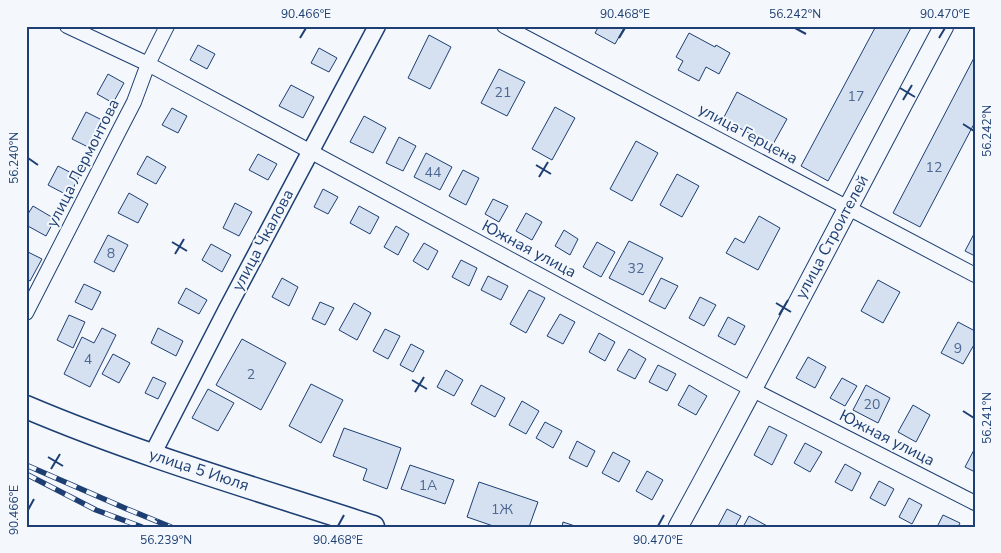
<svg xmlns="http://www.w3.org/2000/svg" width="1001" height="553" viewBox="0 0 1001 553" font-family="'Nunito Sans',sans-serif">
	<rect width="100%" height="100%" fill="#f4f7fb"/>
	<path fill="#d5e0f0" stroke="#1d3f73" d="M599 26H625L615 44 595 33Z
		M876 26H912L828 181 801 166Z
		M689 33 715 47 716 45 730 53 719 74 706 67 699 81 678 70 683 61 676 57Z
		M429 35 451 47 430 89 408 78Z
		M198 45 215 54 207 69 190 60Z
		M319 48 337 58 329 72 311 63Z
		M975 56V122L920 227 893 213Z
		M499 69 525 82 507 116 481 103Z
		M108 74 124 83 113 103 97 94Z
		M291 85 314 97 303 118 279 106Z
		M737 92 787 119 772 146 723 119Z
		M555 107 575 118 552 160 532 149Z
		M172 108 187 116 178 133 162 125Z
		M86 112 104 121 90 148 72 139Z
		M364 116 386 128 373 153 350 142Z
		M399 137 416 146 403 171 386 163Z
		M636 141 658 153 632 201 610 189Z
		M426 153 452 167 440 190 414 177Z
		M258 154 277 164 268 180 249 170Z
		M147 156 166 167 156 184 137 174Z
		M58 166 79 177 69 196 48 185Z
		M463 170 479 178 466 205 449 196Z
		M677 174 699 186 682 217 660 205Z
		M323 189 338 197 328 214 314 207Z
		M129 193 148 204 138 223 118 213Z
		M493 199 508 206 499 222 485 214Z
		M235 203 252 212 239 236 223 228Z
		M33 206 55 219 46 236 26 225V217Z
		M359 206 379 217 370 234 350 223Z
		M526 213 542 222 532 240 516 231Z
		M759 216 780 228 758 270 726 253 735 238 744 243Z
		M396 226 409 234 398 255 384 247Z
		M564 230 578 239 570 255 555 246Z
		M975 232V256L965 251Z
		M108 235 128 245 114 272 94 262Z
		M629 241 663 258 643 295 609 278Z
		M597 242 615 252 601 277 583 267Z
		M424 243 438 251 428 270 413 261Z
		M211 244 231 255 222 272 202 260Z
		M26 251 42 259 30 281 26 279Z
		M461 260 477 268 469 286 452 277Z
		M488 276 508 286 501 300 481 290Z
		M282 278 298 287 289 306 272 297Z
		M661 278 678 286 665 309 649 301Z
		M878 280 900 292 883 323 861 311Z
		M84 284 101 292 92 310 75 302Z
		M186 288 207 300 199 314 178 303Z
		M529 290 545 298 526 333 510 324Z
		M700 297 716 305 704 326 689 318Z
		M320 302 334 308 325 325 312 319Z
		M354 303 371 313 357 340 339 330Z
		M560 314 575 322 563 344 547 336Z
		M69 315 85 322 73 348 57 340Z
		M728 317 745 326 735 345 718 336Z
		M958 322 975 331V343L963 364 941 353Z
		M102 328 116 335 90 387 64 374 82 337 94 343Z
		M158 328 183 341 176 356 151 343Z
		M385 329 400 336 388 359 373 351Z
		M599 333 615 342 605 361 589 352Z
		M242 339 286 363 261 410 216 385Z
		M411 344 424 351 413 372 400 365Z
		M629 349 646 359 635 379 617 370Z
		M113 354 130 363 119 383 102 374Z
		M808 357 826 367 815 388 796 378Z
		M658 365 676 374 667 391 649 382Z
		M446 370 463 380 454 396 437 387Z
		M153 377 166 383 158 399 145 393Z
		M842 378 857 386 845 406 830 398Z
		M311 384 343 400 321 443 289 426Z
		M481 385 505 398 495 417 471 404Z
		M689 385 707 396 696 415 678 405Z
		M866 385 890 398 878 423 853 410Z
		M208 389 234 403 218 431 192 418Z
		M522 401 539 411 526 434 509 425Z
		M913 405 930 415 916 442 898 432Z
		M545 422 562 431 553 448 536 438Z
		M769 426 787 435 772 465 754 455Z
		M344 428 401 448 387 489 363 480 367 469 333 456Z
		M577 441 595 451 587 467 569 458Z
		M805 443 822 452 810 472 794 463Z
		M975 448V472L965 467Z
		M613 452 630 461 619 482 602 473Z
		M845 464 861 473 852 491 835 482Z
		M410 465 454 480 445 504 401 489Z
		M647 471 663 480 652 500 636 491Z
		M879 481 894 489 885 506 870 498Z
		M479 482 538 502 529 527H496L467 517Z
		M909 498 922 505 912 524 899 517Z
		M727 509 741 516 735 527 718 526Z
		M943 515 960 523 958 527H937Z
		M749 516 769 527H743Z
		M563 522 578 527H562Z"/>
	<g fill="none" stroke-linecap="round" stroke-linejoin="round">
		<defs>
			<path id="minor" d="M67 26 148 64 753 390 975 503
				M504 26 975 275
				M26 313 119 131 134 102 148 64 167 26"/>
			<path id="tertiary" d="M152 455 227 309 377 26"/>
			<path id="secondary" d="M678 527C769 361 855 193 944 26"/>
			<path id="trunk" d="M26 407C139 455 257 489 373 527"/>
		</defs>
		<use href="#minor" stroke="#1d3f73" stroke-width="16"/>
		<use href="#tertiary" stroke="#1d3f73" stroke-width="19"/>
		<use href="#secondary" stroke="#1d3f73" stroke-width="21"/>
		<use href="#trunk" stroke="#1d3f73" stroke-width="25"/>
		<use href="#minor" stroke="#f4f7fb" stroke-width="14"/>
		<use href="#tertiary" stroke="#f4f7fb" stroke-width="16"/>
		<use href="#secondary" stroke="#f4f7fb" stroke-width="19"/>
		<use href="#trunk" stroke="#f4f7fb" stroke-width="22"/>
		<defs>
			<path id="rail" d="M26 465 127 509 171 527
				M26 474 96 510 142 527"/>
		</defs>
		<use href="#rail" stroke="#1d3f73" stroke-width="5.5"/>
		<use href="#rail" stroke="#f4f7fb" stroke-width="4" stroke-dasharray="11" stroke-linecap="butt"/>
	</g>
	<path fill="none" stroke="#1d3f73" stroke-width="2" d="M795 28 806 34M300 38 306 28M619 38 625 28M939 38 945 28M900 88 915 97M903 100 912 85M963 124 974 131M28 158 38 165M536 165 551 174M539 177 548 162M172 242 187 251M175 254 184 239M776 303 791 312M779 315 788 300M412 380 427 389M415 392 424 377M963 411 974 418M48 457 63 466M51 469 60 454M28 510 34 499M155 519 166 526M338 526 344 515M658 526 664 515"/>
	<g text-anchor="middle" dominant-baseline="central" stroke-width="4" stroke-linejoin="round" paint-order="stroke">
		<g font-size="14" fill="#4b6792">
			<text x="503" y="92">21</text>
			<text x="856" y="96">17</text>
			<text x="934" y="167">12</text>
			<text x="433" y="172">44</text>
			<text x="111" y="253">8</text>
			<text x="636" y="268">32</text>
			<text x="958" y="348">9</text>
			<text x="88" y="359">4</text>
			<text x="251" y="374">2</text>
			<text x="872" y="404">20</text>
			<text x="428" y="485">1А</text>
			<text x="502" y="509">1Ж</text>
		</g>
		<g font-size="16" fill="#1d3f73" stroke="#f4f7fb">
			<text transform="translate(748 134) rotate(28)">улица Герцена</text>
			<text transform="translate(83 163) rotate(-63)">улица Лермонтова</text>
			<text transform="translate(832 237) rotate(-62)">улица Строителей</text>
			<text transform="translate(263 240) rotate(-62)">улица Чкалова</text>
			<text transform="translate(529 249) rotate(28)">Южная улица</text>
			<text transform="translate(887 438) rotate(27)">Южная улица</text>
			<text transform="translate(199 470) rotate(18)">улица 5 Июля</text>
		</g>
	</g>
	<rect width="1001" height="553" fill="none" stroke="#f4f7fb" stroke-width="55"/>
	<rect x="28" y="28" width="946" height="498" fill="none" stroke="#1d3f73" stroke-width="2"/>
	<g font-size="12" text-anchor="middle" fill="#1d3f73">
		<text x="306" y="18">90.466°E</text>
		<text x="625" y="18">90.468°E</text>
		<text x="795" y="18">56.242°N</text>
		<text x="945" y="18">90.470°E</text>
		<text transform="translate(987 131) rotate(-90)" y="4">56.242°N</text>
		<text transform="translate(14 158) rotate(-90)" y="4">56.240°N</text>
		<text transform="translate(987 418) rotate(-90)" y="4">56.241°N</text>
		<text transform="translate(14 510) rotate(-90)" y="4">90.466°E</text>
		<text x="166" y="544">56.239°N</text>
		<text x="338" y="544">90.468°E</text>
		<text x="658" y="544">90.470°E</text>
	</g>
</svg>
